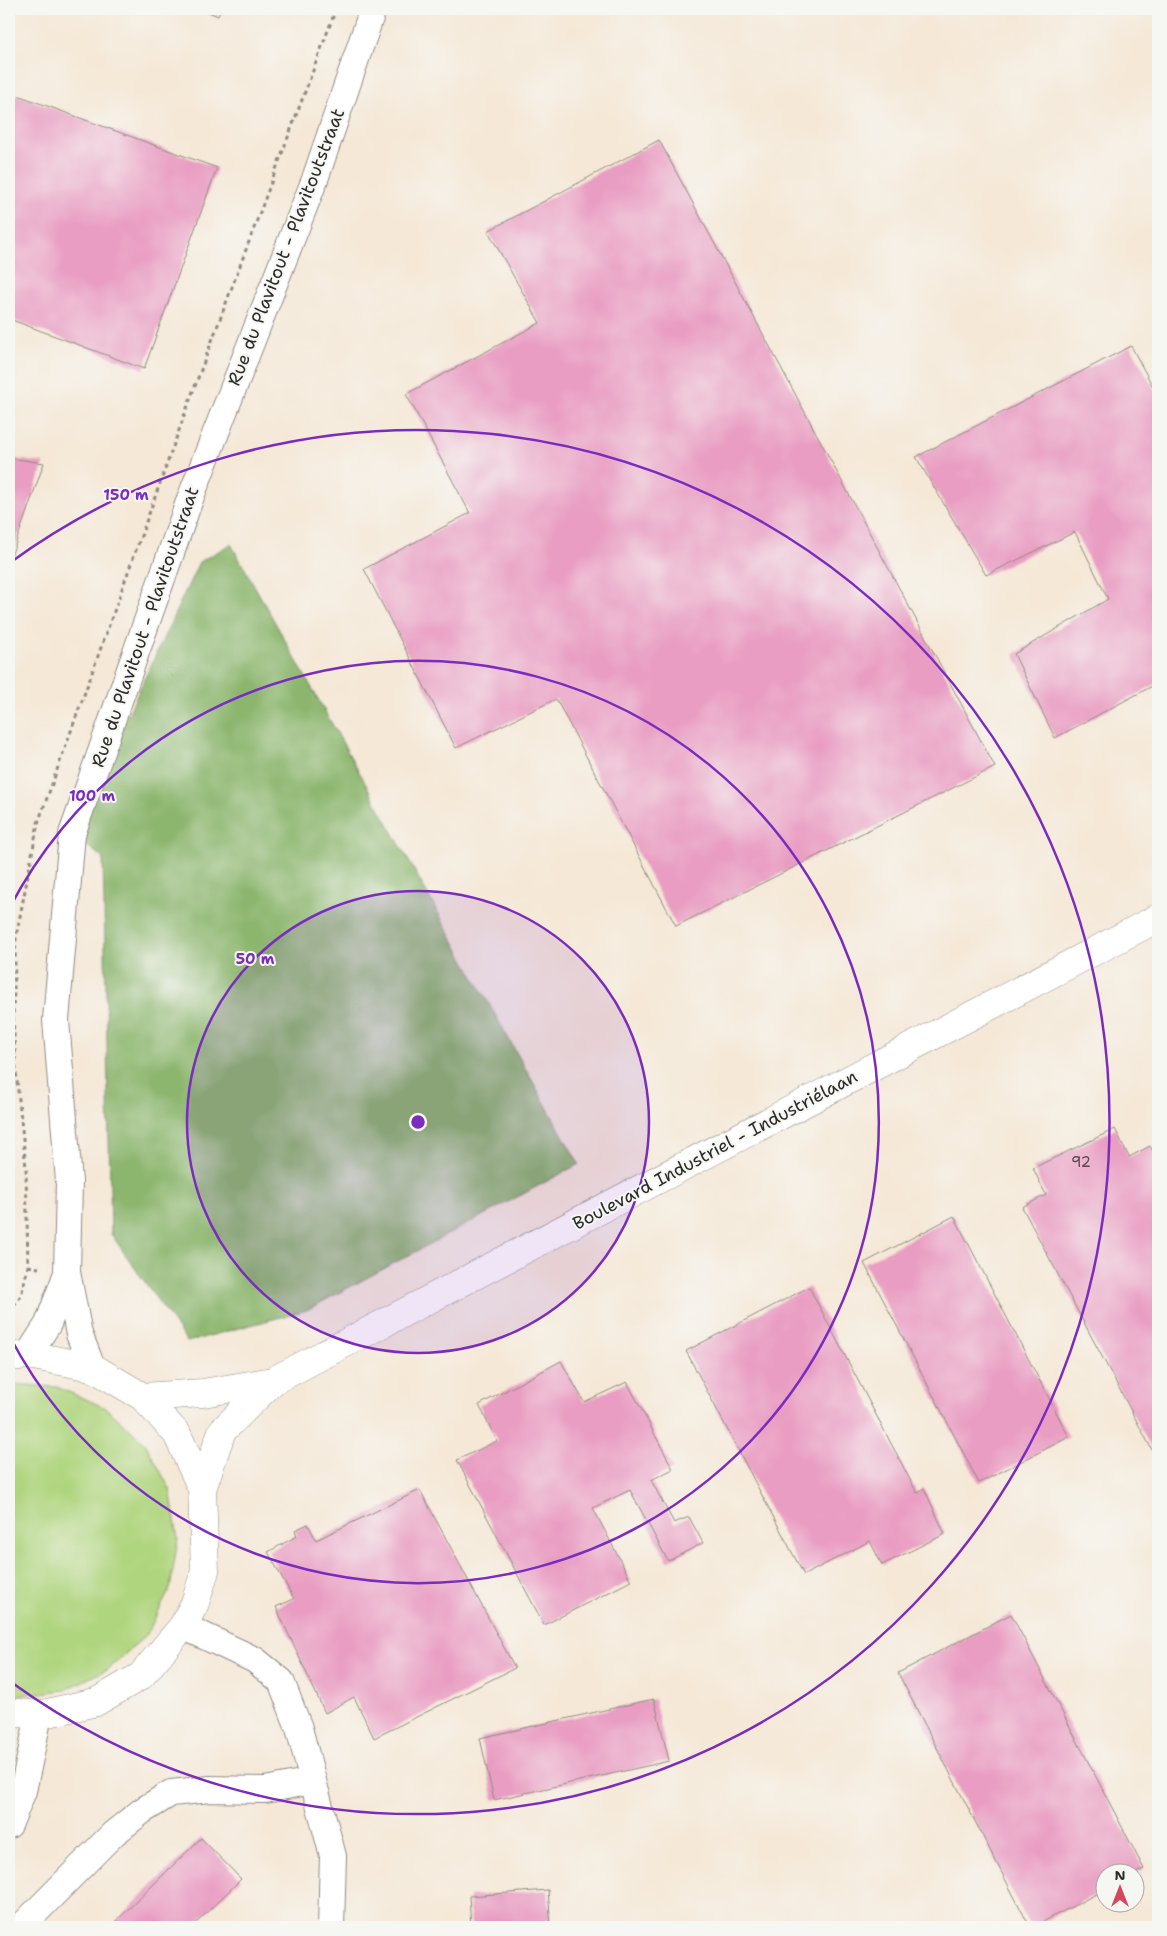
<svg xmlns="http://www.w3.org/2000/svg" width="1167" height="1936" viewBox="0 0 1167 1936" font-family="'Shantell Sans',sans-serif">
	<rect width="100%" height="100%" fill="#f6f6f2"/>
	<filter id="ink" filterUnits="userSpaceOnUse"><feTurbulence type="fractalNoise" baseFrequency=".02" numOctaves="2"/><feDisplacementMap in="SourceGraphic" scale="10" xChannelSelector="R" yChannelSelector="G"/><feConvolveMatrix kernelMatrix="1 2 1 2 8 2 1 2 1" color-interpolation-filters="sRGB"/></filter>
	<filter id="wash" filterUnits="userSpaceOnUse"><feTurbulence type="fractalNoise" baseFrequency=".0096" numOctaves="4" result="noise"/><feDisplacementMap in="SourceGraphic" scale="20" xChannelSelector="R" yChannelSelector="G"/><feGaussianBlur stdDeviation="1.12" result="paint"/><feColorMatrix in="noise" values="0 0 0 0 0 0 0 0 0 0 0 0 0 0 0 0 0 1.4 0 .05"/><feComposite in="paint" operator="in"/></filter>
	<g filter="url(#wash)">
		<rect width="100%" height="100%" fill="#f5e8d7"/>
		<path fill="#b0d57f" stroke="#6e8055" d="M9 1384 57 1387 106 1408 145 1443 170 1489 178 1539 170 1589 147 1634 110 1668 65 1690 15 1696 9 1694Z"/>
		<path fill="#8cb66e" stroke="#5c704c" d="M231 544 579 1164 307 1310 187 1342 111 1234 103 858 72 834 199 562Z"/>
		<g id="blocks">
			<path fill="#e99dc2" d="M201 9H221L218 16Z
				M9 92 217 168 144 369 9 319Z
				M659 140 995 767 676 926 556 699 456 748 364 569 470 513 406 394 540 323 488 231Z
				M1131 346 1158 396V683L1055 738 1014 654 1108 599 1075 532 986 575 916 457Z
				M9 458 44 463 9 562Z
				M1115 1129 1129 1157 1150 1146 1158 1161V1461L1022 1207 1046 1195 1033 1168Z
				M954 1216 1069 1437 979 1483 864 1263Z
				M809 1287 917 1493 924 1488 945 1534 882 1565 870 1541 804 1575 686 1351Z
				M561 1361 584 1402 627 1382 673 1469 651 1480 674 1523 689 1517 703 1543 668 1561 630 1490 593 1508 631 1581 544 1625 457 1460 497 1441 479 1405Z
				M420 1490 515 1668 374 1738 354 1697 325 1713 276 1607 294 1599 268 1552 297 1536 295 1530 308 1524 316 1540Z
				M1011 1614 1144 1869 1134 1874H1104V1890L1033 1927H1030L898 1673Z
				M654 1699 669 1761 494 1800 480 1738Z
				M201 1838 241 1879 192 1927H110Z
				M548 1890 551 1927H471L469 1896Z"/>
		</g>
	</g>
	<g filter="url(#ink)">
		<use href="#blocks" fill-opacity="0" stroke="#908a81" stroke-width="1"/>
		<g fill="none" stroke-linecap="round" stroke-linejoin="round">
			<defs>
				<path id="street" d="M28 1355 48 1324 67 1273
					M92 1367 79 1334 67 1272 69 1182 56 1020 72 834 190 499 315 179 373 9
					M183 1626 255 1660 281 1681 299 1728 333 1856 331 1927
					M9 1825 23 1791 39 1715
					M21 1927 113 1834 142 1811 171 1793 210 1789 265 1790 312 1781"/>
				<path id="secondary" d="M9 1357 28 1355 92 1367 143 1397 177 1434 202 1489
					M143 1397 203 1393 273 1381
					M9 1712 39 1715 96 1702 141 1676 183 1626 195 1603 205 1571 202 1489 222 1431 273 1381 1158 918"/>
			</defs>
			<use href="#street" stroke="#908a81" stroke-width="28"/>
			<use href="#secondary" stroke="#908a81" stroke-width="29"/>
			<path stroke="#908a81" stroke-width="3" stroke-dasharray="4 4" stroke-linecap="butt" d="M28 1266 39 1268
				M9 1312 21 1296 28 1266 26 1168 16 1071 13 1016 16 937 38 823 192 394 336 9"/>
			<use href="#street" stroke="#fff" stroke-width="26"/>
			<use href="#secondary" stroke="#fff" stroke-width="28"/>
		</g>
	</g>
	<circle cx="418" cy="1122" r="231" fill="#7b2cbf" fill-opacity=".12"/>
	<g fill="none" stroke="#7b2cbf" stroke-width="2.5">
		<circle cx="418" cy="1122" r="231"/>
		<path d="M9 909A461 461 0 1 1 9 1335"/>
		<path d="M11 562A692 692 0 1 1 11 1682"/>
	</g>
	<g text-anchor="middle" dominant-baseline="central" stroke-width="4" stroke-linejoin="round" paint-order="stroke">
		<g font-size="15" fill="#5a4851">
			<text x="1081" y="1162">92</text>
		</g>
		<g font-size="18" fill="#2b2b2b" stroke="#f6f6f2">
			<text transform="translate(286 247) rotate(-69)">Rue du Plavitout - Plavitoutstraat</text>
			<text transform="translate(145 627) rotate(-71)">Rue du Plavitout - Plavitoutstraat</text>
			<text transform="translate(715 1150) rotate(-28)">Boulevard Industriel - Industriélaan</text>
		</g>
	</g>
	<circle cx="418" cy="1122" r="8" fill="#7b2cbf" stroke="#f6f6f2" stroke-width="2.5"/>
	<g font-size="15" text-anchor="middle" font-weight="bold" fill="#7b2cbf" stroke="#f6f6f2" stroke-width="4" stroke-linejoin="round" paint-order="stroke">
		<text x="126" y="500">150 m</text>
		<text x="92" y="801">100 m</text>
		<text x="255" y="964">50 m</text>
	</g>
	<rect width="1167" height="1936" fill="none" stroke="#f6f6f2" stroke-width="30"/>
	<g transform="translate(1120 1888)"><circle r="24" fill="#f6f6f2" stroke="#a5a5a2"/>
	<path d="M0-4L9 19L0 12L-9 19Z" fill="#d1495b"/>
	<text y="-8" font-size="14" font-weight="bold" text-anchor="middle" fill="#2b2b2b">N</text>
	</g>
</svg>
